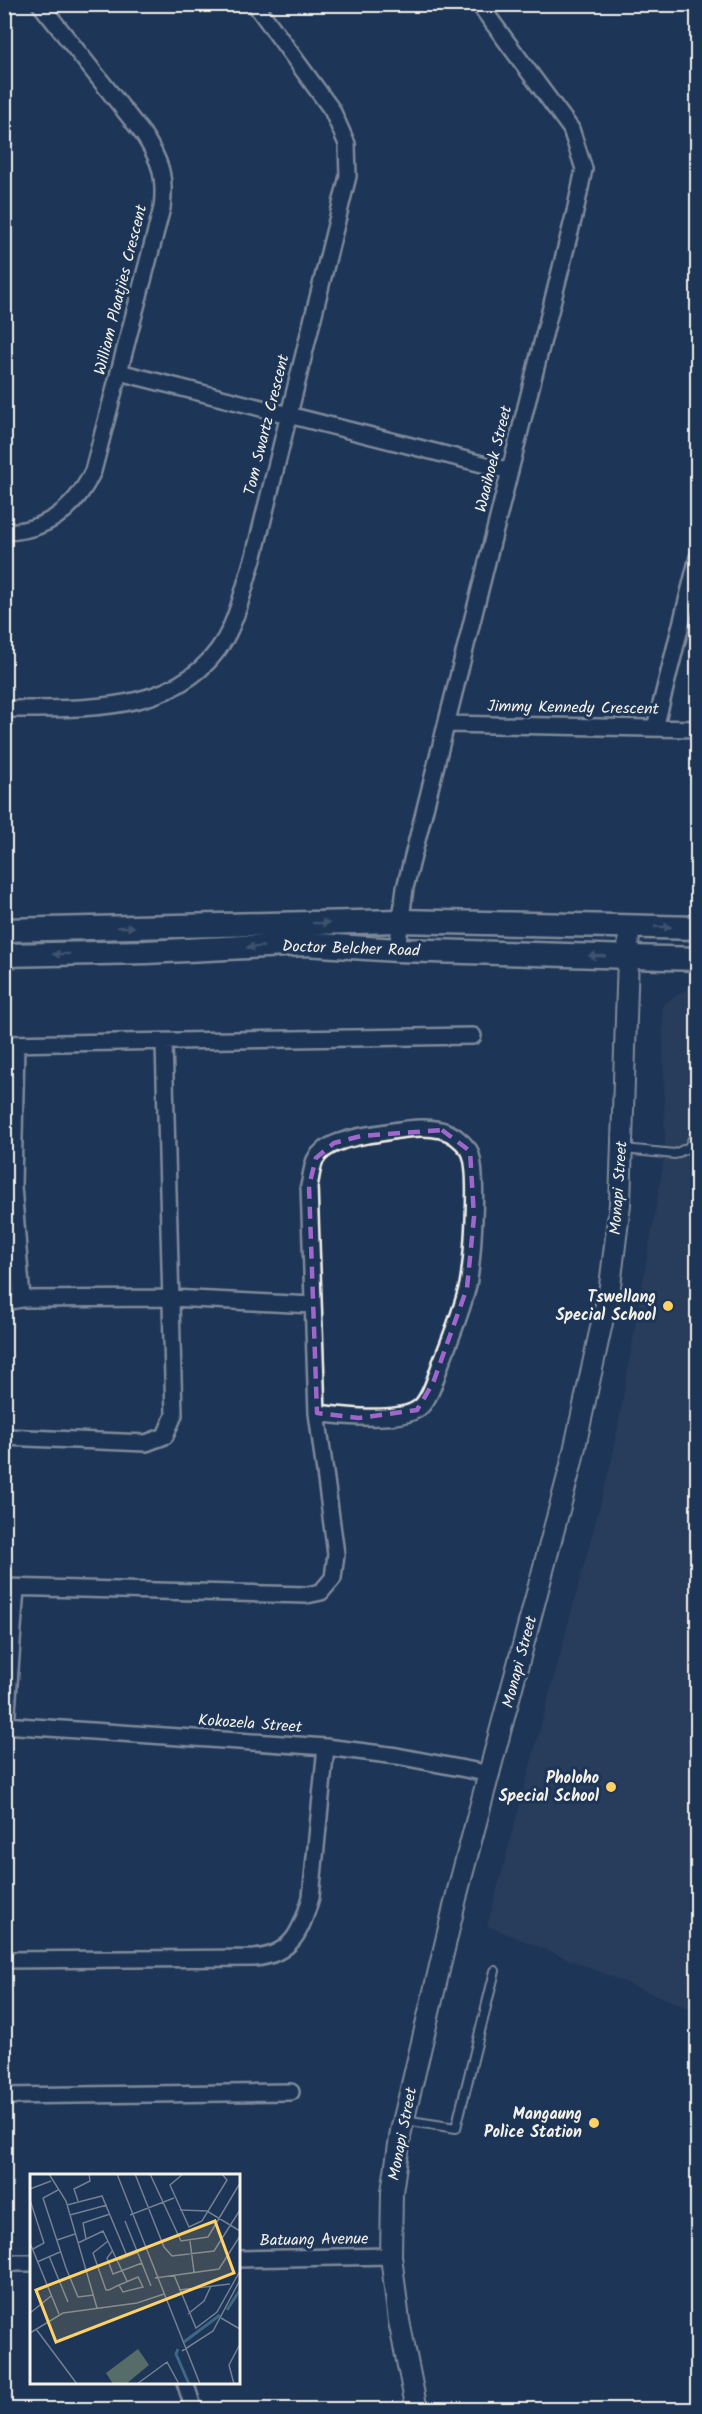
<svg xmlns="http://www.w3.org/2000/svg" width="702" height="2414" viewBox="0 0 702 2414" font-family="Kalam,sans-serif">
	<rect width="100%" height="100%" fill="#1d3557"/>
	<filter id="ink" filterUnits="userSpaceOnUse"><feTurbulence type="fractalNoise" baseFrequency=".0167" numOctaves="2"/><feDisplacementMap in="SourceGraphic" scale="12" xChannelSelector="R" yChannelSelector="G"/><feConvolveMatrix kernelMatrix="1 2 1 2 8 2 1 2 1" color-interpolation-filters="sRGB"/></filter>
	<g filter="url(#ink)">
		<path fill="#344460" d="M688 988H697V2012L487 1926 612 1459 665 1153 662 1005Z"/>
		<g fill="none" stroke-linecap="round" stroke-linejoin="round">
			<defs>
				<path id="service" d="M689 1147 698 1155
					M624 1149 675 1154 689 1147 698 1129
					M404 2120 456 2128 495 1971"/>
				<path id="minor" d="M119 372 510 471
					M4 532C48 531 76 508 93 471L162 208C166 176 160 160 143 134L40 4
					M4 709C82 708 180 716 225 639 239 614 245 583 254 556L348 176 347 144 332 110 255 4
					M447 724 698 729
					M655 728 698 557
					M397 950 405 888 575 212 584 169 571 129 479 4
					M4 1044 473 1036
					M16 1044 13 1186 22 1299
					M4 1302 22 1299 171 1298 313 1305
					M4 1437 146 1443 165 1436 174 1415 164 1042
					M4 1587 307 1595 321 1592 333 1578 336 1554 317 1413 309 1186C311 1178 312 1167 315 1160 324 1143 351 1138 367 1135 393 1132 433 1120 456 1137 460 1140 466 1146 469 1150 480 1168 472 1263 468 1285 462 1311 451 1338 441 1363 436 1376 430 1403 416 1410 396 1422 340 1416 317 1413
					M4 1725 326 1747 397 1756 491 1774
					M6 1725 16 1588
					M4 1960 254 1958C292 1955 302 1930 311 1897L326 1747
					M4 2096 291 2092
					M238 2259 391 2256
					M4 2263H32
					M185 2382 194 2410"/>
				<path id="tertiary" d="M417 2410 399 2321 391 2256 392 2192 401 2131 458 1890 571 1465 610 1286 620 1204 629 926"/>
				<path id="secondary" d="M4 930 400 921 698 928
					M4 955 146 952 305 944 397 950 698 959"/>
			</defs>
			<use href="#service" stroke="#f4f1e8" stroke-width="12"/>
			<use href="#minor" stroke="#f4f1e8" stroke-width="20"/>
			<use href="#tertiary" stroke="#f4f1e8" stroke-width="24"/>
			<use href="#secondary" stroke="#f4f1e8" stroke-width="27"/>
			<use href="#service" stroke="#1d3557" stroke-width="8"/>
			<use href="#minor" stroke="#1d3557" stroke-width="15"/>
			<use href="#tertiary" stroke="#1d3557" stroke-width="20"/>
			<use href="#secondary" stroke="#1d3557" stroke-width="22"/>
		</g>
		<defs><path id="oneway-solid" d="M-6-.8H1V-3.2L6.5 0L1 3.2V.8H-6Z" transform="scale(1.5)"/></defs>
		<g fill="#68778a">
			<use href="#oneway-solid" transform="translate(321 923) rotate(-1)"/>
			<use href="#oneway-solid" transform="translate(126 927) rotate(-1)"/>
			<use href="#oneway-solid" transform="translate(663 927) rotate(2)"/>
			<use href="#oneway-solid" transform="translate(255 947) rotate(177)"/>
			<use href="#oneway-solid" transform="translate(61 954) rotate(179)"/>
			<use href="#oneway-solid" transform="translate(597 956) rotate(-178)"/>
		</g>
	</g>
	<path d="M0 0H702V2414H0ZM442 1130 470 1151 474 1217 467 1288 433 1383 417 1410 359 1418 317 1413 309 1186 316 1158 334 1143 361 1136Z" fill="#1d3557" fill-opacity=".55" fill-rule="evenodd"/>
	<path fill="none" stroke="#9f67cb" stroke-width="4.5" stroke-dasharray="12 8" stroke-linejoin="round" d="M442 1130 470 1151 474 1217 467 1288 433 1383 417 1410 359 1418 317 1413 309 1186 316 1158 334 1143 361 1136Z"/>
	<g fill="#ffd166" stroke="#1d3557" stroke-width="2">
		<circle cx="668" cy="1306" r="6"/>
		<circle cx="611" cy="1787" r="6"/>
		<circle cx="594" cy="2123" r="6"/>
	</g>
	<g text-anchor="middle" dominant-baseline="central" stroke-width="6" stroke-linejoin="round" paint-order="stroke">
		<g font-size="16" fill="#f4f1e8" stroke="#1d3557">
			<text transform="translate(121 290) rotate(-76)">William Plaatjies Crescent</text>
			<text transform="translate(267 425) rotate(-76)">Tom Swartz Crescent</text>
			<text transform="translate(494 459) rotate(-76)">Waaihoek Street</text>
			<text transform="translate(573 708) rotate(1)">Jimmy Kennedy Crescent</text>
			<text transform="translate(351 949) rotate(2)">Doctor Belcher Road</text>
			<text transform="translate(619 1188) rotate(-86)">Monapi Street</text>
			<text transform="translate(520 1662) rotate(-75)">Monapi Street</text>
			<text transform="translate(250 1724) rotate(4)">Kokozela Street</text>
			<text transform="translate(403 2134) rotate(-79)">Monapi Street</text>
			<text transform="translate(314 2240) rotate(-1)">Batuang Avenue</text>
		</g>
		<g font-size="16" font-weight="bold" fill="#f4f1e8" stroke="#1d3557" text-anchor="end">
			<text x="656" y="1297">Tswellang<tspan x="656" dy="18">Special School</tspan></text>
			<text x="599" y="1778">Pholoho<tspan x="599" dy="18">Special School</tspan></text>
			<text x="582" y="2114">Mangaung<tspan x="582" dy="18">Police Station</tspan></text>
		</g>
	</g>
	<g transform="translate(30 2174)">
		<rect width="210" height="210" fill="#1d3557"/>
		<path d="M108 175 119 191 96 210H83L76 199Z" fill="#556c68"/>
		<path fill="none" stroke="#3e6785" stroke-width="3" d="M197 136 210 116M154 168 190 141M148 175 146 180 159 210"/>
		<path fill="none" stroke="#738091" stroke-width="1.5" d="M19 0 36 27 67 134M87 0 170 210M105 0 134 73 142 82 184 77 210 36M120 0 151 67 178 63 210 9M153 0 140 11 159 53 172 47 197 6 192 0M0 15 21 7M28 16 13 24 36 94 48 123 64 121M0 26 14 69 3 75M48 27 44 15 60 7 59 0M37 31 72 22 97 82M150 36 177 37 210 57M40 41 77 31M100 41 144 24M95 47 121 112M56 65 53 49 80 40M27 66 45 60M78 67 63 79 76 116H79L89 111 108 103 113 113 93 118 89 111M160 67 164 98M0 69 29 140M48 69 73 57 97 107M83 76 77 84 83 100 112 89M19 82 38 128M89 86 108 78M7 88 30 78M144 101 166 154 187 138 210 97M125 104 189 95 210 62M149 116 200 110M0 139 21 122M158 140 174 127 181 112M191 144 210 155M6 155 47 210M0 159 33 139 107 129 134 120M152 177 183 157 210 106M107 210 137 188 149 210M204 210 199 191 210 170"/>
		<path fill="#ffd166" fill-opacity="0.15" stroke="#ffd166" stroke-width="3" d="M185 47 204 99 26 168 6 116Z"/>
		<rect width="210" height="210" fill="none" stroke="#f4f1e8" stroke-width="3"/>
	</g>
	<rect width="702" height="2414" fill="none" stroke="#1d3557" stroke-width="24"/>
	<rect x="12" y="12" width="678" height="2390" fill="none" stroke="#f4f1e8" stroke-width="2" filter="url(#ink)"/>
</svg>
